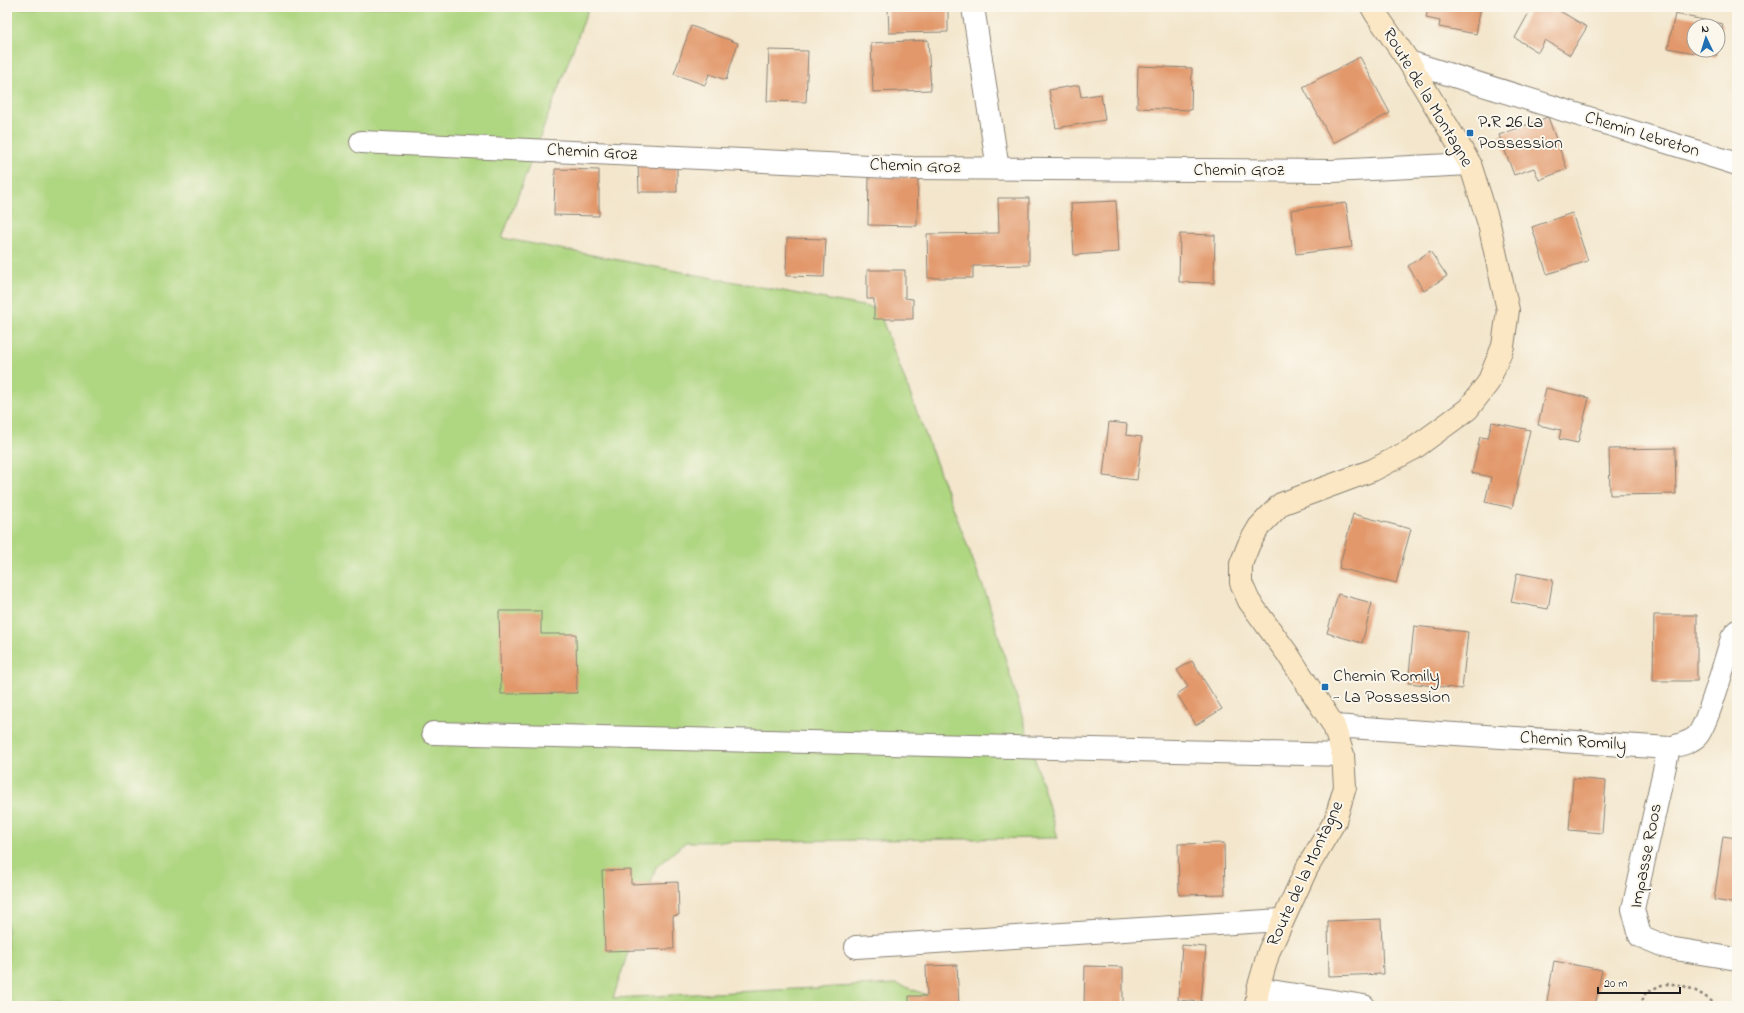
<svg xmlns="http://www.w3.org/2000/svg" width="1744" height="1013" viewBox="0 0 1744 1013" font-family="'Indie Flower',sans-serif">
	<rect width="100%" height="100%" fill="#fbf7ec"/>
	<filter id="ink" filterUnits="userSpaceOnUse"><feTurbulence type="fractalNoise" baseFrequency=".025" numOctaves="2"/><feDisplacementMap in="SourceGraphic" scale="8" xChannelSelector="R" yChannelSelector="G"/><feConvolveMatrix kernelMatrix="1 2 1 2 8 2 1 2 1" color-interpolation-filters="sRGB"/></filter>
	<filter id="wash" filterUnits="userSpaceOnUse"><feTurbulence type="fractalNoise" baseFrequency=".012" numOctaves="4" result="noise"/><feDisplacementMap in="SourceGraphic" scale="16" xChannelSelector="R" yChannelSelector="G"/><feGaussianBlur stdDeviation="0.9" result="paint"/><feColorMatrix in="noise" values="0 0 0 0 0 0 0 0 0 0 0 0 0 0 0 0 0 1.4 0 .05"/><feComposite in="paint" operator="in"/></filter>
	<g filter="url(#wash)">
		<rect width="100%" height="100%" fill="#f3e6cc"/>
		<path fill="#afd681" stroke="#66794e" d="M7 7H589L502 238 878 309 988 600 1058 838 686 842 656 867 613 998 897 984 957 1006H7Z"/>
		<g id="blocks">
			<path fill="#e2986b" d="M888 7H948V32L889 33Z
				M1428 7H1481L1476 34 1439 27 1440 21 1426 18Z
				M1532 7H1553L1587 27 1570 55 1545 40 1538 52 1515 38Z
				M1675 14 1723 24 1719 44 1718 26H1694V50H1718L1716 57 1668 48Z
				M691 26 738 43 726 80 709 74 705 85 674 74Z
				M928 40 931 90 873 92 871 43Z
				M769 50 808 51 806 102 767 101Z
				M1360 57 1390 113 1333 143 1303 87Z
				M1138 66 1192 68 1191 110 1137 108Z
				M1079 85 1081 97 1101 94 1105 120 1056 128 1049 90Z
				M1548 117 1567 169 1539 180 1534 168 1514 175 1499 135Z
				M677 162V192H639L638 163Z
				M555 169 599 170V216L554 215Z
				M869 176 918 178 917 226 868 225Z
				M998 198H1029V265L973 266V278H928L927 234 999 233Z
				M1116 201 1119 252 1074 255 1071 203Z
				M1346 203 1352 247 1296 254 1291 210Z
				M1572 213 1588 261 1547 274 1532 227Z
				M1180 234 1215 235 1214 283 1179 282Z
				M787 238 826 239 824 277 786 276Z
				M1430 251 1447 276 1424 291 1408 266Z
				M867 270H905V298L913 299V319H874V299H867Z
				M1546 388 1589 398 1578 443 1559 439 1561 430 1538 425Z
				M1109 422 1127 424 1126 435 1142 437 1137 480 1103 476Z
				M1492 422 1530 430 1512 508 1485 502 1491 477 1472 473 1480 437 1488 438Z
				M1675 448 1676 494 1610 495 1609 449Z
				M1353 514 1411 529 1396 583 1339 568Z
				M1517 573 1553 580 1548 609 1511 602Z
				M1338 594 1372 603 1362 643 1327 633Z
				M499 611H541V634H576L577 693 501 694Z
				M1654 615H1697V681H1653Z
				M1414 626 1468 632 1462 689 1408 683Z
				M1192 661 1222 709 1196 725 1177 694 1188 687 1177 670Z
				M1573 778 1606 781 1602 833 1569 830Z
				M1723 836 1737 838V904L1714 900Z
				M1224 843 1225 894 1179 895 1178 844Z
				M631 870V884L678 882 679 915 673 916 674 949 605 951 602 871Z
				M1381 919 1383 974 1329 976 1328 921Z
				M1182 945 1206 947 1201 1002 1178 1000Z
				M1554 961 1602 970 1595 1006H1546Z
				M957 965 959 1006H909V996H927L926 966Z
				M1085 966 1123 967V1006H1084Z"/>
		</g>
	</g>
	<g filter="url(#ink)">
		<use href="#blocks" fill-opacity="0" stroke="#888174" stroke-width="1"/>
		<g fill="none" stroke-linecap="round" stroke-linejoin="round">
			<defs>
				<path id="minor" d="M973 7 998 169
					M1409 62 1737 164
					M361 142 912 168 1332 171 1470 164
					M1334 726 1669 748C1678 745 1690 743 1697 736 1708 724 1726 657 1732 638L1737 631
					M433 733 1343 755
					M1669 748 1633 909 1640 936 1669 948 1737 959
					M856 947 1282 920
					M1258 989 1364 1006"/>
				<path id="secondary" d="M1256 1006 1258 989 1269 951 1307 868 1335 821 1345 787 1343 755 1334 726 1287 653 1249 601 1241 583V564L1249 544 1259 527 1281 504 1373 470 1413 449 1468 409 1488 383 1503 346 1508 310 1489 224 1470 164 1409 62 1376 14 1372 7"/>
			</defs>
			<use href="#minor" stroke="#888174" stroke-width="24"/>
			<use href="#secondary" stroke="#888174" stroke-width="24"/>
			<path stroke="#888174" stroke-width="2.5" stroke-dasharray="3 3" stroke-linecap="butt" d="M1640 1006 1645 994C1650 991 1656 987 1662 985 1681 980 1704 994 1717 1006"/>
			<use href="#minor" stroke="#fff" stroke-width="22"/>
			<use href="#secondary" stroke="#fbe7c3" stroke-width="22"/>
		</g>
	</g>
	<g fill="#1f6fb2" stroke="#fbf7ec" stroke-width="1.5">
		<rect x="1466" y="129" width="8" height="8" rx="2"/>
		<rect x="1321" y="683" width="8" height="8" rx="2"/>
	</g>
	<g text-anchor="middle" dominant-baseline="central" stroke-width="4" stroke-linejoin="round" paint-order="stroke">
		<g font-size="18" fill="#1c1c1c" stroke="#fbf7ec">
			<text transform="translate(1427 98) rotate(59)">Route de la Montagne</text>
			<text transform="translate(1642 135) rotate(17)">Chemin Lebreton</text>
			<text transform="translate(592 153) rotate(3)">Chemin Groz</text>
			<text transform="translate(915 167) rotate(2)">Chemin Groz</text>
			<text x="1239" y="171">Chemin Groz</text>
			<text transform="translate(1573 742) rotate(4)">Chemin Romily</text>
			<text transform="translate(1647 856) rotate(-79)">Impasse Roos</text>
			<text transform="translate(1306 874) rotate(-65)">Route de la Montagne</text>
		</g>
		<g font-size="18" fill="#1c1c1c" stroke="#fbf7ec" text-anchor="start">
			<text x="1478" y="123">P.R 26 La<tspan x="1478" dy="21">Possession</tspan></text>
			<text x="1333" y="677">Chemin Romily<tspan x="1333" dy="21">- La Possession</tspan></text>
		</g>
	</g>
	<rect width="1744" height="1013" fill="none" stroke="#fbf7ec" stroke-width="24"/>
	<g transform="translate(1706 38) rotate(356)"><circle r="19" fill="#fbf7ec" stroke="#a29f99"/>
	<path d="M0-3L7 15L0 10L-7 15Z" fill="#1f6fb2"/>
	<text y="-6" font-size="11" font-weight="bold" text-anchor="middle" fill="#1c1c1c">N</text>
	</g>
	<path d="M1598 987v6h82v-6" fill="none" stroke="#1c1c1c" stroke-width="2"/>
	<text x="1604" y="987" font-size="12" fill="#1c1c1c" stroke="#fbf7ec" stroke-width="3" paint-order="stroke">20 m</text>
</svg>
